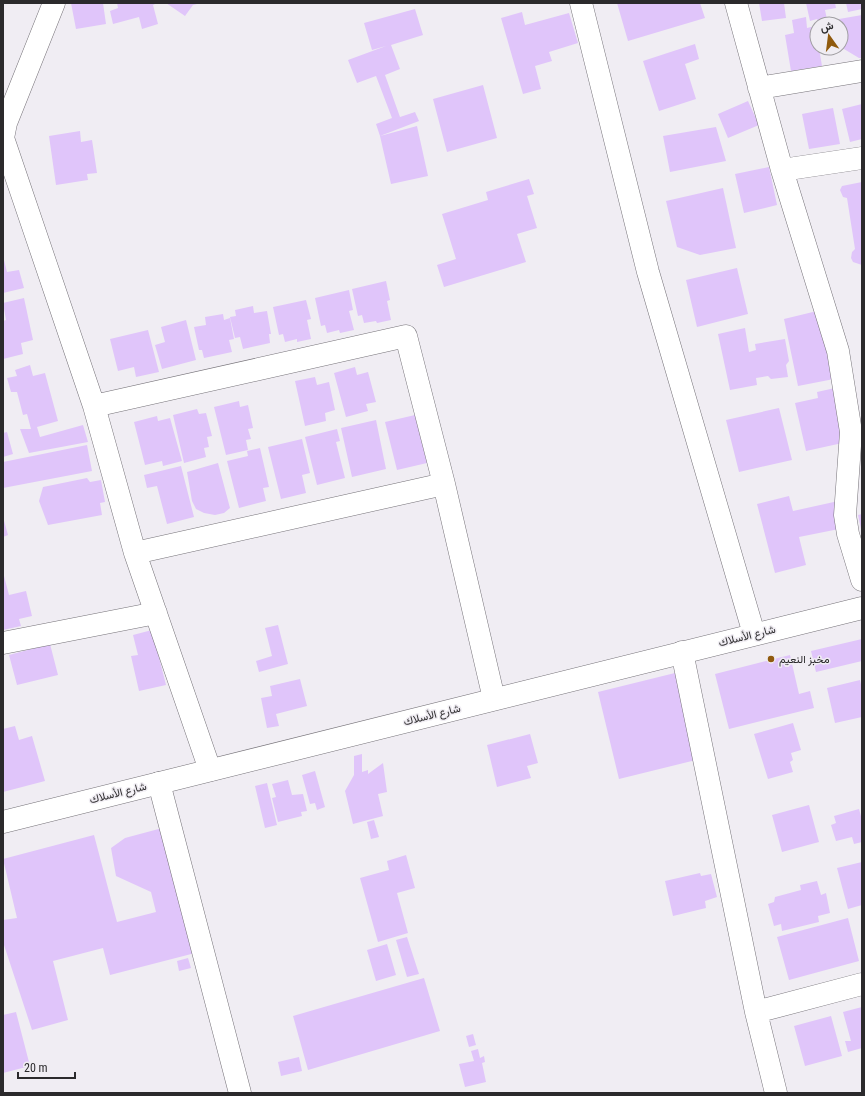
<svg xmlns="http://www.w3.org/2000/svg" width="865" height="1096" viewBox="0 0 865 1096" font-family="'Roboto Condensed',Vazirmatn,sans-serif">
	<rect width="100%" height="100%" fill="#f0edf3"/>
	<path fill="#e0c5fa" d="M71 3H103L106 24 76 29Z
		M117 3H157L153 5 158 24 142 29 139 17 113 24 110 11 118 8Z
		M166 3H197V4L193 5 185 16Z
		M617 3H700L705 18 628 41Z
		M759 3H784L786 18 762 21Z
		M806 3H835L836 8 825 10 828 24H819L817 19 810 21Z
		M846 3H862V9L848 12Z
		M415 9 423 35 391 45 400 69 385 75 400 117 415 112 419 121 380 136 376 124 392 118 376 76 357 83 348 60 386 46 372 50 364 23Z
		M522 12 525 25 569 13 578 43 549 52 552 61 535 66 541 89 523 94 501 18Z
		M862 15V58H859L844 49 839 19Z
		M806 17 807 28 815 26 817 48H819L822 66 791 71 785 35 794 33 792 20Z
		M695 44 699 59 685 64 696 99 659 111 643 61Z
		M483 85 497 138 447 152 433 99Z
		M748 101 759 125 728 138 718 114Z
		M862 104V139L850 142 842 109Z
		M833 108 840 144 809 149 802 114Z
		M417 126 428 176 391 184 380 136Z
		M716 127 726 161 670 172 663 136Z
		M80 131 81 142 92 140 97 173 87 174 88 180 56 185 49 136Z
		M769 167 777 205 744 213 735 174Z
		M529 179 534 194 527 196 537 228 517 234 526 262 444 287 437 265 456 259 442 214 488 200 486 192Z
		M862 182V265L853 262 851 258 852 252 855 249 847 198 843 197 840 190 842 186Z
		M723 188 736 248 700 255 677 247 666 201Z
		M4 260 7 272 19 270 24 288 3 293Z
		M737 268 748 314 697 327 686 280Z
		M386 281 390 300 387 301 391 320 377 323 376 321 364 323 362 315 358 316 352 289Z
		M349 290 353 310 349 311 354 330 340 333 339 330 327 333 325 325 321 326 315 298Z
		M24 298 33 340 21 343 23 354 3 359V321L6 320 3 303Z
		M306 300 311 319 307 320 311 339 297 342V339L285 342 283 334 279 335 273 307Z
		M253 306 254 313 267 311 271 334H269L270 343 243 349 240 337 235 338 230 317 236 316 235 310Z
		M817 311 839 378 798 386 784 319Z
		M223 314 224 320 230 318 234 339 229 340 232 352 204 358 202 350H199L194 327 206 325 205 317Z
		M186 320 196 360 162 369 155 345 165 342 161 327Z
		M745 328 749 352 756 350 755 344 785 339 789 361 786 365 788 377 771 379 768 376 756 378 757 385 730 390 718 334Z
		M148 330 159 372 136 377 134 367 118 371 110 339Z
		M30 365 33 376 45 373 58 421 37 427 40 437 83 425 88 442 29 453 20 429H31L27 414 23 415 17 392H11L7 378 17 376 15 370Z
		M355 367 357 375 368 372 376 402 366 404 368 411 346 417 334 373Z
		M315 377 317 385 329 382 335 410 325 413 326 421 305 426 295 381Z
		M835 388 847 442 806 451 795 403 818 398 817 392Z
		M239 401 240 407 248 405 253 428 248 429 251 439 246 440 248 450 226 455 214 407Z
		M779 408 792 460 739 472 726 420Z
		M197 409 199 414 206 413 212 436 207 437 209 447 204 448 206 457 184 463 173 415Z
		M415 415 427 463 397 470 385 422Z
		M157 416 158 421 170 418 182 461 163 466 162 461 145 465 134 422Z
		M376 420 386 469 352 477 341 428Z
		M337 429 340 441 336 442 345 478 317 485 305 437Z
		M7 432 13 454 3 457V433Z
		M302 439 310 473 302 475 306 493 281 499 268 447Z
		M87 445 92 471 3 488V462Z
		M260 448 269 487 263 488 266 501 239 508 227 461 248 456 247 451Z
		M218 463 230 508 224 513 215 515 204 513 196 509 192 501 187 472Z
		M181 466 194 517 167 524 157 486 147 488 144 475Z
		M87 478 90 482 101 480 105 502 100 503 102 515 48 525 39 501 43 487Z
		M789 496 793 511 843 500 844 528 799 537 806 565 775 573 757 504Z
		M862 514V529H861L858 515Z
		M3 517 8 535 3 537Z
		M3 572 9 595 26 591 32 616 19 619 21 626 3 630Z
		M278 625 288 664 259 672 256 661 272 656 265 628Z
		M152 630 166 685 139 691 131 656 138 655 133 635Z
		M862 639V661L816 672 811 651Z
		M50 644 58 675 17 685 9 655Z
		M790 655 799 694 810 691 814 708 729 729 715 674Z
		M679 672 700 759 619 779 598 692Z
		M300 679 307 706 276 714 279 726 267 728 261 698 272 696 270 686Z
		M860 680 862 689V717L835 723 827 688Z
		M793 723 801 750 791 753 793 760 790 762 793 772 768 779 754 734Z
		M15 726 19 740 32 736 45 781 3 792V729Z
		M530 734 538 763 527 766 531 778 497 787 487 745Z
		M362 754V772L368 770V774L383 763 387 792 378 794 383 816 353 824 345 791 354 775V756Z
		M315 771 325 807 317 810 315 803 310 804 302 775Z
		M288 780 292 795 303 794 307 811 301 812 302 816 278 822 272 798 276 797 272 784Z
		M267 783 277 825 265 828 255 786Z
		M809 805 819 842 782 852 772 815Z
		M859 809 862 820V842L854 844 852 837 836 841 831 825 836 823 834 816Z
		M374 820 379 837 371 839 367 822Z
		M166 827 199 952 110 975 103 948 53 961 68 1020 32 1030 3 942V920L17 918 3 859 94 835 117 922 156 912 151 892 116 876 111 848 125 838Z
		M406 855 415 888 397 893 408 933 378 942 360 878 389 870 387 861Z
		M862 862V905L848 909 837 868Z
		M700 873 701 876 711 874 717 897 705 901 706 908 673 916 665 881Z
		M817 881 821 895 826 893 830 913 818 916 819 922 782 931 781 924 774 926 768 904 774 902 775 897 801 890 800 885Z
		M848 918 859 961 789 980 777 937Z
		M407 937 419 974 407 977 396 940Z
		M387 944 396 975 376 981 367 950Z
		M188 958 191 968 179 971 177 961Z
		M424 978 440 1031 308 1070 293 1016Z
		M862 1007V1048L848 1052 845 1041H851L843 1012Z
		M16 1012 30 1066 3 1073V1015Z
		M831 1016 842 1056 805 1066 794 1026Z
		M473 1034 476 1045 469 1047 466 1036Z
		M478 1049 480 1058 484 1056 485 1062 482 1063 486 1082 465 1087 459 1064 474 1061 471 1051Z
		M299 1057 302 1071 281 1076 278 1062Z"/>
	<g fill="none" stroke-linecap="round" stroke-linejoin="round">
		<defs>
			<path id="street" d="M54 3 6 123 3 138 94 406 135 553 210 770
				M581 3 648 272 754 634
				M736 3 782 170 838 351 851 432 845 515 848 534 862 580
				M759 88 862 71
				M782 170 862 158
				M94 406 406 336 444 484 135 553
				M444 484 494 699
				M3 643 156 613
				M682 652 756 1012 776 1093
				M159 783 240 1093
				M756 1012 862 984"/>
			<path id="secondary" d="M3 822 862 608"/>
		</defs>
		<use href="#street" stroke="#767379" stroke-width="23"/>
		<use href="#secondary" stroke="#767379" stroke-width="23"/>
		<use href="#street" stroke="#fff" stroke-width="22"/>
		<use href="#secondary" stroke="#fff" stroke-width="22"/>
	</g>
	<circle fill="#905a0e" stroke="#f0edf3" stroke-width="1.5" cx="771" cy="659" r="4"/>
	<g text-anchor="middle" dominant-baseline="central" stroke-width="3" stroke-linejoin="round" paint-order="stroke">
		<g font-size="11" fill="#2b2a2c" stroke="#f0edf3">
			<text transform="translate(747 636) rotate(-14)">شارع الأسلاك</text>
			<text transform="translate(432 715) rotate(-14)">شارع الأسلاك</text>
			<text transform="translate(118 793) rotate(-14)">شارع الأسلاك</text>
		</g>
		<g font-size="11" fill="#2b2a2c" stroke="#f0edf3" text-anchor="start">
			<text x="779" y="659">مخبز النعيم</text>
		</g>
	</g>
	<rect width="865" height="1096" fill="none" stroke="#2b2a2c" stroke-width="8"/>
	<g transform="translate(829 36) rotate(346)"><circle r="19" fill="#f0edf3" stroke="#a19fa3"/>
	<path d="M0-3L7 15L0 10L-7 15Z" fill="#905a0e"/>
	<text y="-6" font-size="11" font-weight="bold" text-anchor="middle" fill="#2b2a2c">ش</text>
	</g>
	<path d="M18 1072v6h57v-6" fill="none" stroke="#2b2a2c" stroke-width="2"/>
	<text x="24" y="1072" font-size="12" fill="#2b2a2c" stroke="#f0edf3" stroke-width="3" paint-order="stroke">20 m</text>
</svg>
